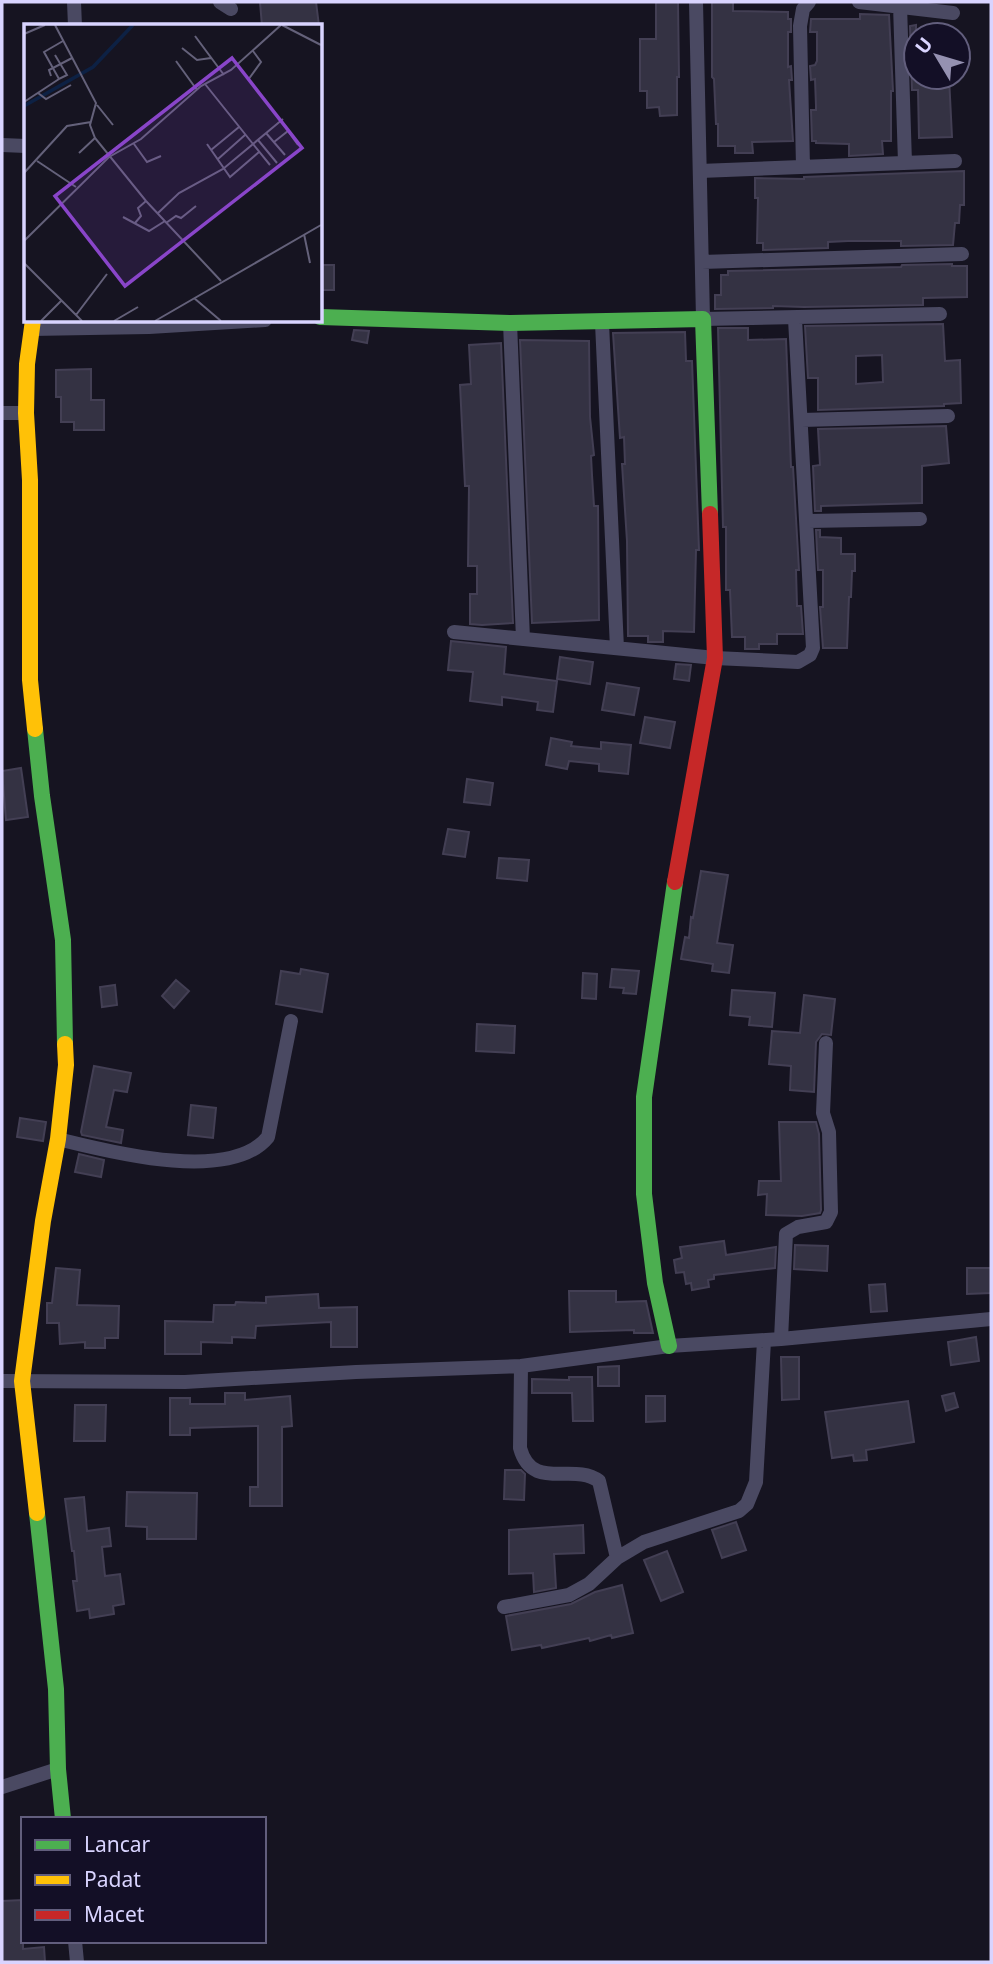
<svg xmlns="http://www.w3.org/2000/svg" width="993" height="1964" viewBox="0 0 993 1964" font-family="'Noto Sans',sans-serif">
	<rect width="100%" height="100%" fill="#161421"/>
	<path fill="#343243" stroke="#433f54" stroke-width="2" fill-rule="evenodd" d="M260 2H316L319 26H262Z
		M656 2H678L679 77H677V115L660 116 659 107 647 108V91H640V39H656Z
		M712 2H733V11L788 12V19H791V32H788V67L791 66 792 80H789L793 141 752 142 753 153H735V146H718V124H716L714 79 712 77Z
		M860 14 889 15 893 91H891V141H882L883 154 849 156V144L816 143V141H812L811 110H816V106L815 79 811 80 810 66 815 65 817 61V32H810L811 19H860Z
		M916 25V77H949L952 137 919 138 918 90H912L910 26Z
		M964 171V205H960L959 223H955L953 245 901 246V241H848L828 242V248L763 250V243H757L758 198H755V178L804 179V177Z
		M952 264V266H967V297L923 298V305L804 307 773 306V308L715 309V295H721V275H728V271L901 267 902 265Z
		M320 265H334V290H320Z
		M943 324 945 361 960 360 961 403 944 404V406L818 410V378H808L805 326ZM882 355 883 382 856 384V356Z
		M718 328H748V340L786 339 791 467H793L799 570H796L797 606H801L803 634H777V644H759V649H745V637H732L730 590H726V527H723Z
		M354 330 369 331 367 343 352 340Z
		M685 332 686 361H692L699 550H696L694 632 663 631V642H648V636H628L627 541 622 464H625L624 437 620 438 613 333Z
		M520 340 589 341 590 417 594 455 591 456 592 475 594 506H598L599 620 532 623Z
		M501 343 513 623 482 625 470 624V594H477V566H468L469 486H465L460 385 471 384 469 345Z
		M91 369V400H104V430H74V422H61V397H56V370Z
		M946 426 949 463 922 466V503L821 506V511H815L813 466 820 465 818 429Z
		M816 530H820V537L841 538V554H855V571H852L851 597H849L847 648H823L820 607H823V570H818Z
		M451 641 506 647 504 674 557 681 553 712 537 710 538 702 502 697V705L470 701 473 672 448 670Z
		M560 657 593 662 590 684 557 679Z
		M676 664 691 665 689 681 674 679Z
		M607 683 639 688 634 715 602 710Z
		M645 717 675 722 670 748 640 743Z
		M551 738 572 742 571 746 601 749V742L631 745 628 774 599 771V764L569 761 567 769 546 765Z
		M21 768 28 817 6 820 2 771Z
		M467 779 493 783 490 805 464 802Z
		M448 829 469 832 465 857 443 854Z
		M499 858 529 860 527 881 497 878Z
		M701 871 728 875 717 943 733 945 729 973 712 971 713 964 681 959 685 937 689 938 691 917 693 918Z
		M301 969 328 974 322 1012 276 1004 281 971 300 974Z
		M612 969 639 971 636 994 623 993 624 988 610 987Z
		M583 973 597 974 596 999 582 998Z
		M176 980 189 991 174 1008 162 996Z
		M115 985 117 1005 102 1007 100 987Z
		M732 990 775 993 772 1027 749 1025 750 1017 730 1015Z
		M804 995 835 999 831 1035 822 1034 816 1042 814 1092 790 1090 791 1066 769 1064 772 1031 800 1033Z
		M477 1024 515 1026 514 1053 476 1051Z
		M94 1066 131 1073 127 1092 114 1090 106 1127 123 1130 121 1143 82 1135 81 1132Z
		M191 1105 216 1108 213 1138 188 1135Z
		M20 1118 46 1122 43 1141 17 1137Z
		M779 1122H816L819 1134 821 1210 820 1213 802 1216 766 1215 767 1194 758 1195 759 1181H781Z
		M79 1154 104 1160 101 1177 75 1172Z
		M724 1241 726 1255 776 1247 775 1268 714 1275V1279L708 1280 709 1287 692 1290 691 1283 686 1284 684 1272 676 1273 674 1260 682 1258 680 1247Z
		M795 1245 828 1246 827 1271 794 1269Z
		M56 1268 80 1270 77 1305 119 1306 118 1338H105V1348H85V1342L60 1344 59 1323H47V1303H52Z
		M967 1268H991V1293L967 1294Z
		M885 1284 887 1311 871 1312 869 1285Z
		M569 1291H616V1302L646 1301 653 1333H634V1330L570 1332Z
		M318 1294 319 1308 357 1307V1347H331V1322L256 1326 255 1338 232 1337V1343L201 1342V1354H165V1321L213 1322 214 1305H235L236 1302 266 1303V1297Z
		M976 1337 979 1361 951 1365 948 1342Z
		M781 1357H799V1399L782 1400Z
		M619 1366V1386H598V1367Z
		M569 1377H592L593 1421H573L572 1393H532V1379L569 1380Z
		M225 1393H245V1400L290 1396 292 1426 282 1427V1506H250V1487H258V1426L190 1428V1435H170V1398H190V1404H225Z
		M954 1393 958 1407 946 1411 942 1396Z
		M646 1396H665V1421L646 1422Z
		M908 1401 914 1442 866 1450 867 1460 854 1461 853 1455 832 1458 825 1412Z
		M75 1405H106L105 1441H74Z
		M505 1470H521L525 1474 524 1500 504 1499Z
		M127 1492 197 1493 196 1539H147V1527L126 1526Z
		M84 1497 87 1531 109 1528 111 1546 102 1547 105 1576 120 1574 124 1604 113 1606 114 1614 90 1618 89 1609 77 1611 73 1581H77L74 1551H72L65 1499Z
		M736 1522 746 1550 722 1558 712 1530Z
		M583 1525 584 1553 554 1554 556 1588 534 1592 533 1573 509 1574V1530Z
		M667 1551 683 1592 661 1601 644 1560Z
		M622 1585 633 1633 612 1638 611 1635 590 1641 589 1638 542 1648 541 1645 512 1650 506 1616 571 1604 595 1592Z
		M23 1900V1949L44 1947 45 1962H2V1901Z"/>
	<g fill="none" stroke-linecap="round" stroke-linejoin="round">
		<path stroke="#4a4962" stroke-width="14" d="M74 2 75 26
			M220 2 231 9
			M696 2 703 319 940 314
			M859 2 953 13
			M900 5 905 163
			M2 145 26 146
			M803 167 800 26 803 9 809 2
			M700 171 955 161
			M702 262 962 254
			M510 323 523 639
			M602 323 617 648
			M31 329 149 327 265 320
			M2 413H26
			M802 420 948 416
			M808 521 920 519
			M454 632 715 658 798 662 810 655 813 648 795 319
			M58 1139C107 1151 230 1184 268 1137L291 1021
			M781 1339 786 1234 798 1227 826 1222 831 1212 829 1132 823 1113 826 1043
			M521 1366 520 1448C532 1492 573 1462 599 1481L617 1558
			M2 1381 185 1382 356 1372 521 1366 669 1346 781 1339 991 1319
			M504 1607 569 1595 589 1584 617 1558 644 1542 739 1511 747 1504 756 1482 764 1341
			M2 1787 58 1769
			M75 1941 77 1962"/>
		<path stroke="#4caf50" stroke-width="16" d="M320 317 510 323 703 319 710 514
			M35 729 42 796 63 940 65 1044
			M669 1346 655 1283 644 1194V1097L675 882
			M37 1513 56 1689 58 1769 63 1819"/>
		<path stroke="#ffc107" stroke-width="16" d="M33 320 27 364 26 413 30 480V680L35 729
			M37 1513 22 1381 43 1221 58 1139 66 1065 65 1044"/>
		<path stroke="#c62828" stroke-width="16" d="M675 882 715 658 710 514"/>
	</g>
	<g transform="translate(24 24)">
		<rect width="298" height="298" fill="#161421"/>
		<path fill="none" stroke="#0d2144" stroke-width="3.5" d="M0 82 69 43 109 1"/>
		<path fill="none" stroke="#64617a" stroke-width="2" d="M31 1 72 79 66 101 71 114 122 177 197 257M258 1 297 21M0 10 21 1M171 12 200 51M158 24 173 36 187 34M31 31 43 51 35 55 20 28 39 17M152 37 173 66M27 52 25 46 48 34M224 56 237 38 229 27M14 69 22 75 47 61M0 78 35 55M73 81 89 101M242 109 261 131M234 116 253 139M250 118 264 107 274 121M110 120 123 138 137 132M183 120 206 153 235 128M187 126 215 103M55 129 71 114M194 135 221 111M13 137 52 163M246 141 229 120 259 95M0 149 43 102 67 98M134 189 155 169 199 145 229 120 181 60M99 193 125 207 141 197M111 199 117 192 114 184 122 177M142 199 152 192 157 194 172 182M280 210 286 239M0 217 85 133 117 115 177 62 207 46 257 1M0 239 58 297M170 274 197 297M52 291 83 250M17 297 38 276M90 297 114 283M131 297 297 201"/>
		<path fill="#8945c9" fill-opacity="0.15" stroke="#8945c9" stroke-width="3.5" d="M208 34 278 124 101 262 31 172Z"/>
		<rect width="298" height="298" fill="none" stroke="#d9d4ff" stroke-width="3.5"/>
	</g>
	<rect width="993" height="1964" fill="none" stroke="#d9d4ff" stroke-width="7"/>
	<rect x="21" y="1817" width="245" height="126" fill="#130f26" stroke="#625e7d" stroke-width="2"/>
	<rect x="35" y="1840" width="35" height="10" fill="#4caf50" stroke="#625e7d" stroke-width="2"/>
	<text x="84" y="1852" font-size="21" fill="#d9d4ff">Lancar</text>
	<rect x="35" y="1875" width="35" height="10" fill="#ffc107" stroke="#625e7d" stroke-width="2"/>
	<text x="84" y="1887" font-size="21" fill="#d9d4ff">Padat</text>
	<rect x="35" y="1910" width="35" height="10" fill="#c62828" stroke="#625e7d" stroke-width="2"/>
	<text x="84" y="1922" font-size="21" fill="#d9d4ff">Macet</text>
	<g transform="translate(937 56) rotate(308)"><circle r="33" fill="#130f26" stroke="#625e7d" stroke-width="2"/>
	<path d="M0-5L12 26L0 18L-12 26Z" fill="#9591b1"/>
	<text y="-10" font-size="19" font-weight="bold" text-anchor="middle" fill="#d9d4ff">U</text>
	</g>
</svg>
